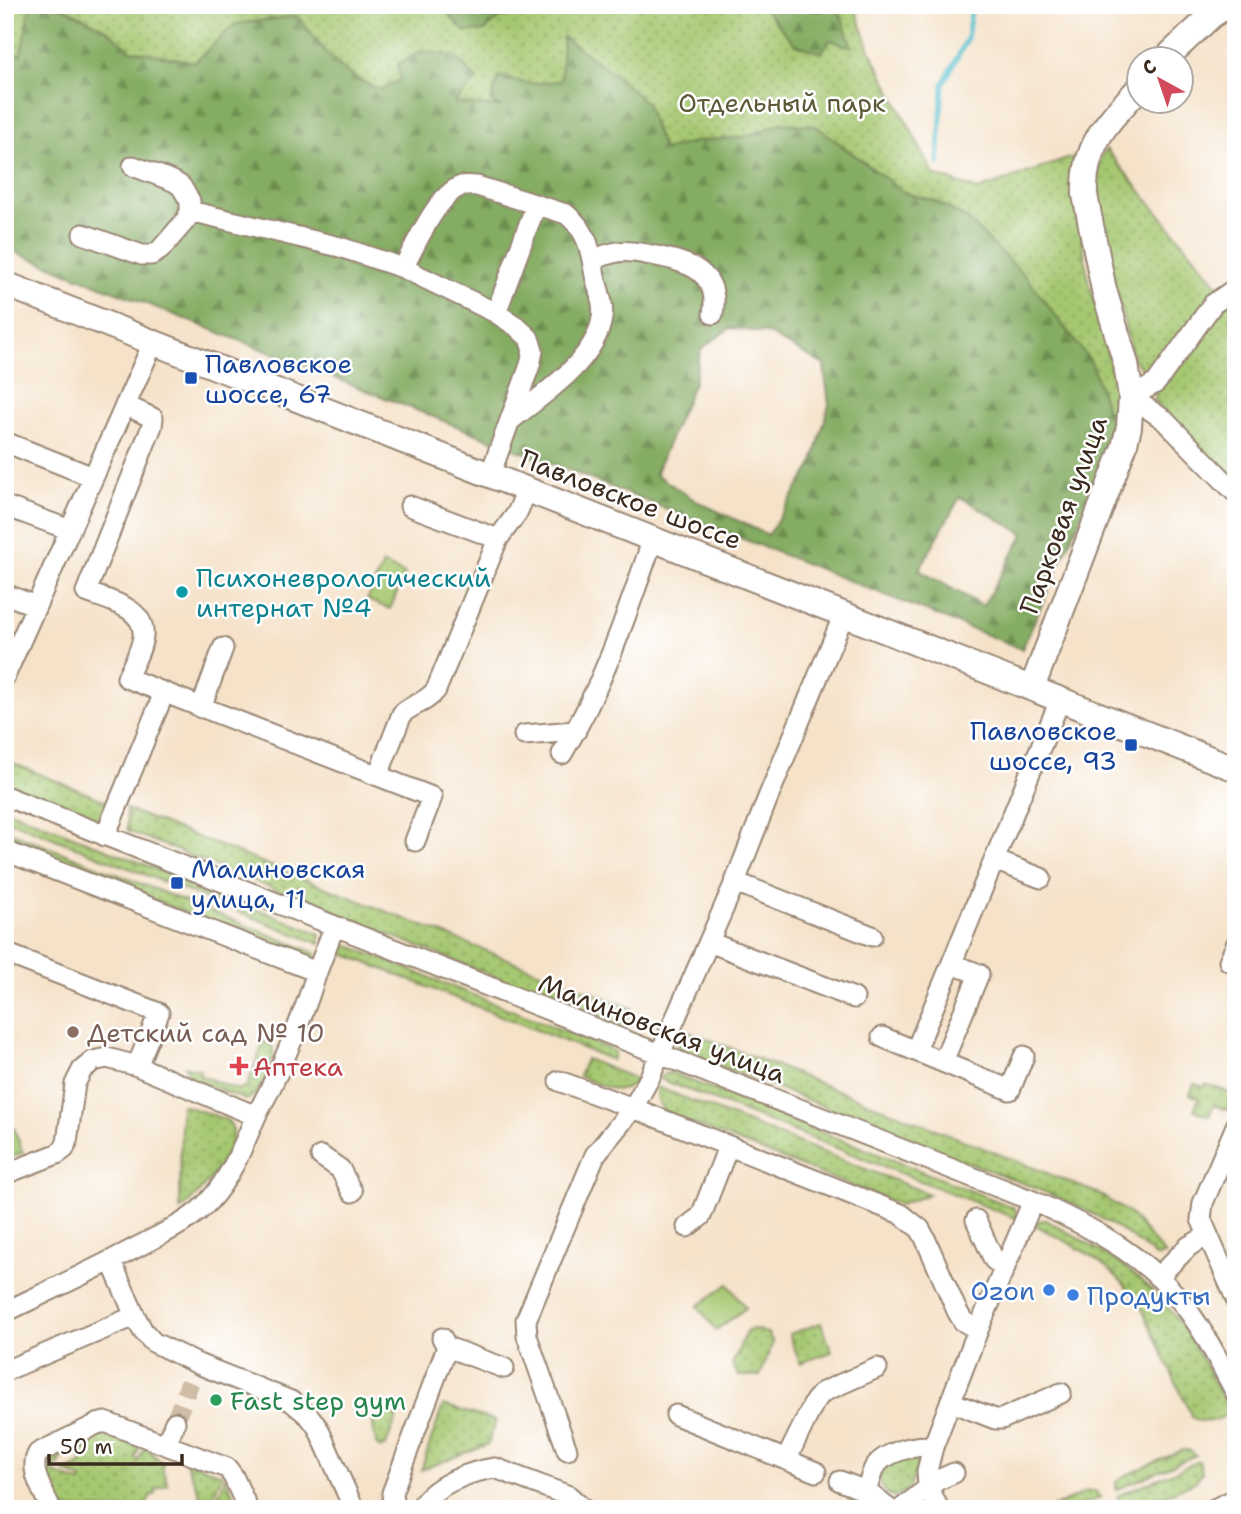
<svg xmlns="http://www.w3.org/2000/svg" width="1241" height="1514" viewBox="0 0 1241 1514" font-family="'Shantell Sans',sans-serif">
	<defs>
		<pattern id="grass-dots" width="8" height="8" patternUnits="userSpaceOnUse" patternTransform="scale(1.75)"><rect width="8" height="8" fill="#a5c770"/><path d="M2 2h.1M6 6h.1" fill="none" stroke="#88a25b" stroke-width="1.8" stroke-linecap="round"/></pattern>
		<pattern id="forest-firs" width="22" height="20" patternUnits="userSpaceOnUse" patternTransform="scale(1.75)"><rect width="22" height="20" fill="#84ac62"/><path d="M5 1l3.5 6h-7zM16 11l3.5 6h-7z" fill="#6d8c50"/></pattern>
	</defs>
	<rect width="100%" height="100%" fill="#fff"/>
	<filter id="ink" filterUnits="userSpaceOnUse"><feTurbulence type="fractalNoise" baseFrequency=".0143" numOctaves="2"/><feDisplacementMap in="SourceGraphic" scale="14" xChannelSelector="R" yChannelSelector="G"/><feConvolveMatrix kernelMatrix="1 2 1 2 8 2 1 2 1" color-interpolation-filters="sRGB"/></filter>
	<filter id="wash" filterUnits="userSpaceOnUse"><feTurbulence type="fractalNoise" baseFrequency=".00686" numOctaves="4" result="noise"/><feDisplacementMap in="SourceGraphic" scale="28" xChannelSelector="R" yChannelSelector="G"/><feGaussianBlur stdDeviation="1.57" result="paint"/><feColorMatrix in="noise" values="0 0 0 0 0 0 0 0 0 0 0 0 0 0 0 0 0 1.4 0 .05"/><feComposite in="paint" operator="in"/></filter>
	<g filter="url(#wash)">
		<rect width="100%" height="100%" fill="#f5e2c9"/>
		<path fill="url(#grass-dots)" stroke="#707847" stroke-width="2" d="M5 5H854L870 50 934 175 978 190 1073 157 1072 176 1088 277 1119 399 1116 421 985 261 5 91Z
			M1106 149 1222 290 1153 375 1144 371 1133 359 1093 193 1101 157Z
			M1228 299 1236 311V488L1154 400 1157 391Z
			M5 760 108 802 97 819 5 783Z
			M5 809 320 934V944L5 819Z
			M126 809 632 1008 624 1028 602 1019V1016L598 1017 481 971V969L478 970 128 831Z
			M5 830 316 953 313 961 5 844Z
			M342 943 615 1051 612 1060 334 950Z
			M680 1028 1097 1193 1130 1214 1165 1255 1156 1257C1096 1204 1021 1184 949 1155 864 1122 769 1085 680 1050L676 1038Z
			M264 1041 272 1046C277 1063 261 1093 246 1100L190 1078 185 1066 200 1070 199 1075 238 1090 247 1086Z
			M586 1059 636 1079C626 1102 594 1082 579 1076Z
			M669 1072 1015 1208 1017 1219 658 1078Z
			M1194 1084 1204 1087 1206 1084 1233 1094 1227 1110 1214 1105 1209 1116 1194 1110 1199 1098 1190 1094Z
			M657 1087 929 1194 900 1205 665 1113 657 1099Z
			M183 1105 227 1120C250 1138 197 1198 180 1210L181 1106Z
			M14 1128 23 1153 5 1159V1131Z
			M1042 1220H1046C1091 1245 1139 1270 1171 1311 1195 1342 1212 1379 1231 1413 1217 1420 1206 1426 1192 1417L1142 1309C1115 1263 1078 1248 1033 1224Z
			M821 1323 832 1352 800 1363 789 1334Z
			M754 1329 768 1333 773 1342 760 1376H739L732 1365 747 1330Z
			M443 1405 496 1421 488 1444 421 1470Z
			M392 1412 397 1418 386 1445 380 1448 376 1444 372 1419 375 1416Z
			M107 1434 140 1446 135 1458 138 1461 145 1447 148 1449 163 1464 162 1468 168 1484 155 1490 156 1494 150 1497 145 1508 146 1509H62L46 1470 81 1483 82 1479 65 1472 83 1463 77 1451 58 1460 60 1464 53 1467 46 1465C53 1452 93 1435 107 1434Z
			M1182 1450H1189L1196 1455 1116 1490V1482L1122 1477Z
			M911 1456 917 1458 918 1465 909 1489 894 1497 885 1493 879 1483 882 1469Z
			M185 1460 222 1474 208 1509H206Z
			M1199 1461 1202 1472 1195 1482 1135 1508C1125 1509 1121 1505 1117 1496Z
			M225 1477 240 1508 213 1509Z
			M1088 1491H1095L1101 1497 1074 1509H1049Z"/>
		<path fill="url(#forest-firs)" stroke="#606b40" stroke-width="2" fill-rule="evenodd" d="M30 5H52L66 9 106 29 131 50 195 62 235 24 297 16C324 49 340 77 382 90L400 79 398 64 422 51 455 56 477 80 454 103 501 107 491 102 499 76 529 84 561 81 563 37 613 73 646 103 663 150 698 141 744 137 782 123 816 126 905 193 935 201 966 218 1027 278 1091 362 1116 438 1022 649 5 248V53L21 55ZM730 328 767 333 824 365 829 405 812 466 768 535 696 501 655 474 694 382 701 349ZM960 497 1024 534 983 606 919 570Z
			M440 5H567L550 14 517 11 496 20 485 31 465 32Z
			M761 5H837L852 47 830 40 821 53 795 44Z"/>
		<path fill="#a5c770" stroke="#707847" stroke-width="2" d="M383 564 405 574 390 609 367 600Z
			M728 1284 746 1308 716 1330 698 1306Z"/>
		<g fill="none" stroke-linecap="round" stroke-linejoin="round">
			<path stroke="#50bdca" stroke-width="5" d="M938 164 943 84 967 39 972 5"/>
		</g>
	</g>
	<g filter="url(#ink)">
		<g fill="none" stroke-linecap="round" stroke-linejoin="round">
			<path stroke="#d0bda7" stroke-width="19" stroke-dasharray="19 10" stroke-linecap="butt" d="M175 1422 190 1382"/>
			<defs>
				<path id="minor" d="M190 211 340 247 403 268 496 313 516 326 529 338 533 351 530 365 490 475
					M83 234 142 255H152L160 250 186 220 190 211V201L181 186 173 181 133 166
					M592 260C601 257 609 253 618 252 629 250 640 253 651 255 685 261 721 270 713 314
					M403 268C416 245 436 196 461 186 465 185 472 186 477 186L566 214C586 229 590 247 594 270 596 286 605 301 602 318 596 360 542 395 511 420
					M1236 288 1213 304 1156 383 1131 397 1163 419 1236 493
					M496 313 536 205
					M125 405 153 418 152 426 86 592C106 600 146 607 143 636 142 650 132 665 127 678L432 797 415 841
					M5 442 93 477
					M5 506 70 530
					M410 506 498 539
					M5 594 36 606
					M5 676 153 343
					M201 708 223 648
					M524 735 576 731
					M562 754C603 687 627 613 653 539
					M378 775 402 714C413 703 424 705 436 690L498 539 517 513 527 490
					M5 796 1033 1201C1096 1229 1158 1262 1196 1322 1211 1344 1223 1369 1236 1393
					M105 836 164 693
					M5 851 317 972C301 1023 281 1070 256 1116L137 1066 107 1058 93 1061 82 1070 75 1084 67 1142 64 1149 57 1154 5 1174
					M994 860 1041 878
					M735 882 872 936
					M709 942 854 998
					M5 953 159 1013 137 1066
					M1229 961 1236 945
					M317 972 334 927
					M882 1037 1010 1090 1024 1056
					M916 1050 1060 700
					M943 1062 979 974 952 964
					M559 1081 633 1108 649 1079 735 882 767 800 844 614
					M1236 1126 1203 1203 1201 1219 1236 1299
					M321 1156 340 1169 352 1192
					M976 1220 994 1260 1005 1268
					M687 1227 701 1216 728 1147
					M111 1261 135 1316 143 1331 153 1342 198 1364 291 1401 310 1417 318 1428 354 1509
					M1158 1277 1189 1246 1207 1236
					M5 1312C51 1290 96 1269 141 1245 164 1233 191 1221 209 1201 231 1177 243 1146 256 1116
					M978 1330 1033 1201
					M447 1347 504 1368
					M5 1371 135 1316
					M951 1402 995 1419H1002L1061 1393
					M676 1415 816 1472
					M166 1445 175 1422
					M567 1450 527 1336 526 1320 595 1155 633 1108 901 1214 920 1229 925 1238 957 1311 963 1321 978 1330 933 1447 927 1471 928 1487 939 1509
					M786 1460 815 1401 823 1392 877 1368
					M840 1481 866 1491 889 1509
					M866 1491C869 1483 871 1475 874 1468 884 1452 916 1444 933 1447
					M51 1509C44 1492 28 1470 38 1453L97 1424 105 1422 227 1468 233 1476 248 1509
					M394 1509 392 1493 447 1347 442 1338
					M420 1509C431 1486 470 1471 495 1468L569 1496 583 1509
					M901 1509 938 1480 954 1473
					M1214 1509 1236 1499"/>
				<path id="major" d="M1164 60 1211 16 1228 5
					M5 284 1236 769
					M1032 688 1124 447 1129 427 1131 397 1126 364 1104 290 1085 195C1083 144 1108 122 1140 87"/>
			</defs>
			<use href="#minor" stroke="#988674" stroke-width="23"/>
			<use href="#major" stroke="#988674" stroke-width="28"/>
			<use href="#minor" stroke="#fff" stroke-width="19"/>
			<use href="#major" stroke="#fff" stroke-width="24"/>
		</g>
	</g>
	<g fill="#1a4fb4" stroke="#fff" stroke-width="2.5">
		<rect x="184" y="371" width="14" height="14" rx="3.5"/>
		<rect x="1124" y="738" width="14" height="14" rx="3.5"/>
		<rect x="170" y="876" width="14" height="14" rx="3.5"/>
	</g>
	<circle fill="#0f9aa8" stroke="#fff" stroke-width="2.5" cx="182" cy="592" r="7"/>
	<circle fill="#8d6e63" stroke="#fff" stroke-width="2.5" cx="73" cy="1032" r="7"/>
	<path fill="#e0444e" stroke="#fff" stroke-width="2.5" d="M235.5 1055.5h7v7h7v7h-7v7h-7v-7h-7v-7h7z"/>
	<g fill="#3f7fe0" stroke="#fff" stroke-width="2.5">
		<circle cx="1049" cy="1290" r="7"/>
		<circle cx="1073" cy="1295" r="7"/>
	</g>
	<circle fill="#2e9e5b" stroke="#fff" stroke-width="2.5" cx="216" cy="1400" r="7"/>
	<g text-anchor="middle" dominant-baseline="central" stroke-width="5" stroke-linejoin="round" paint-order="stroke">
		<g font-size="26" fill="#5b5937" stroke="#fff">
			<text x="782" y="102">Отдельный парк</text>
		</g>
		<g font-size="26" fill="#164399" stroke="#fff" text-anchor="start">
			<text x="205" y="363">Павловское<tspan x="205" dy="30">шоссе, 67</tspan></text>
			<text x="1117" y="730" text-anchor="end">Павловское<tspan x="1117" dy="30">шоссе, 93</tspan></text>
			<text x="191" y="868">Малиновская<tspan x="191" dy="30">улица, 11</tspan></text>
		</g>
		<g font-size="26" fill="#3b2a1e" stroke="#fff">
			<text transform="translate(631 499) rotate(21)">Павловское шоссе</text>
			<text transform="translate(1063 515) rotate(-70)">Парковая улица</text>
			<text transform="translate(662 1028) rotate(21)">Малиновская улица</text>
		</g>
		<g font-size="26" fill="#0d838f" stroke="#fff" text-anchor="start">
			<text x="196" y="577">Психоневрологический<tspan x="196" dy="30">интернат №4</tspan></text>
		</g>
		<g font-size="26" fill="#785e54" stroke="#fff" text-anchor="start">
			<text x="87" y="1032">Детский сад № 10</text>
		</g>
		<g font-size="26" fill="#be3a42" stroke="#fff" text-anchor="start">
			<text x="253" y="1066">Аптека</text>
		</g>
		<g font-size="26" fill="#366cbe" stroke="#fff" text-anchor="end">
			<text x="1035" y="1290">Ozon</text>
			<text x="1087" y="1295" text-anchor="start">Продукты</text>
		</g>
		<g font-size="26" fill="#27864d" stroke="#fff" text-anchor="start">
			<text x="230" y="1400">Fast step gym</text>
		</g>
	</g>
	<rect width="1241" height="1514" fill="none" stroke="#fff" stroke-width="28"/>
	<g transform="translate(1160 80) rotate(320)"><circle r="33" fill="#ffffff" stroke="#b1aaa5" stroke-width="2"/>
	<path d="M0-5L12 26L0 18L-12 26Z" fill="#d1495b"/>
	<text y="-10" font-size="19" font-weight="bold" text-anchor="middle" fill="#3b2a1e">С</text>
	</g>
	<path d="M49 1454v10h133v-10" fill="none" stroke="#3b2a1e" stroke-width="3.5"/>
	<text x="60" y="1454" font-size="21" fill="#3b2a1e" stroke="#ffffff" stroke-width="5" paint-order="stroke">50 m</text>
</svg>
